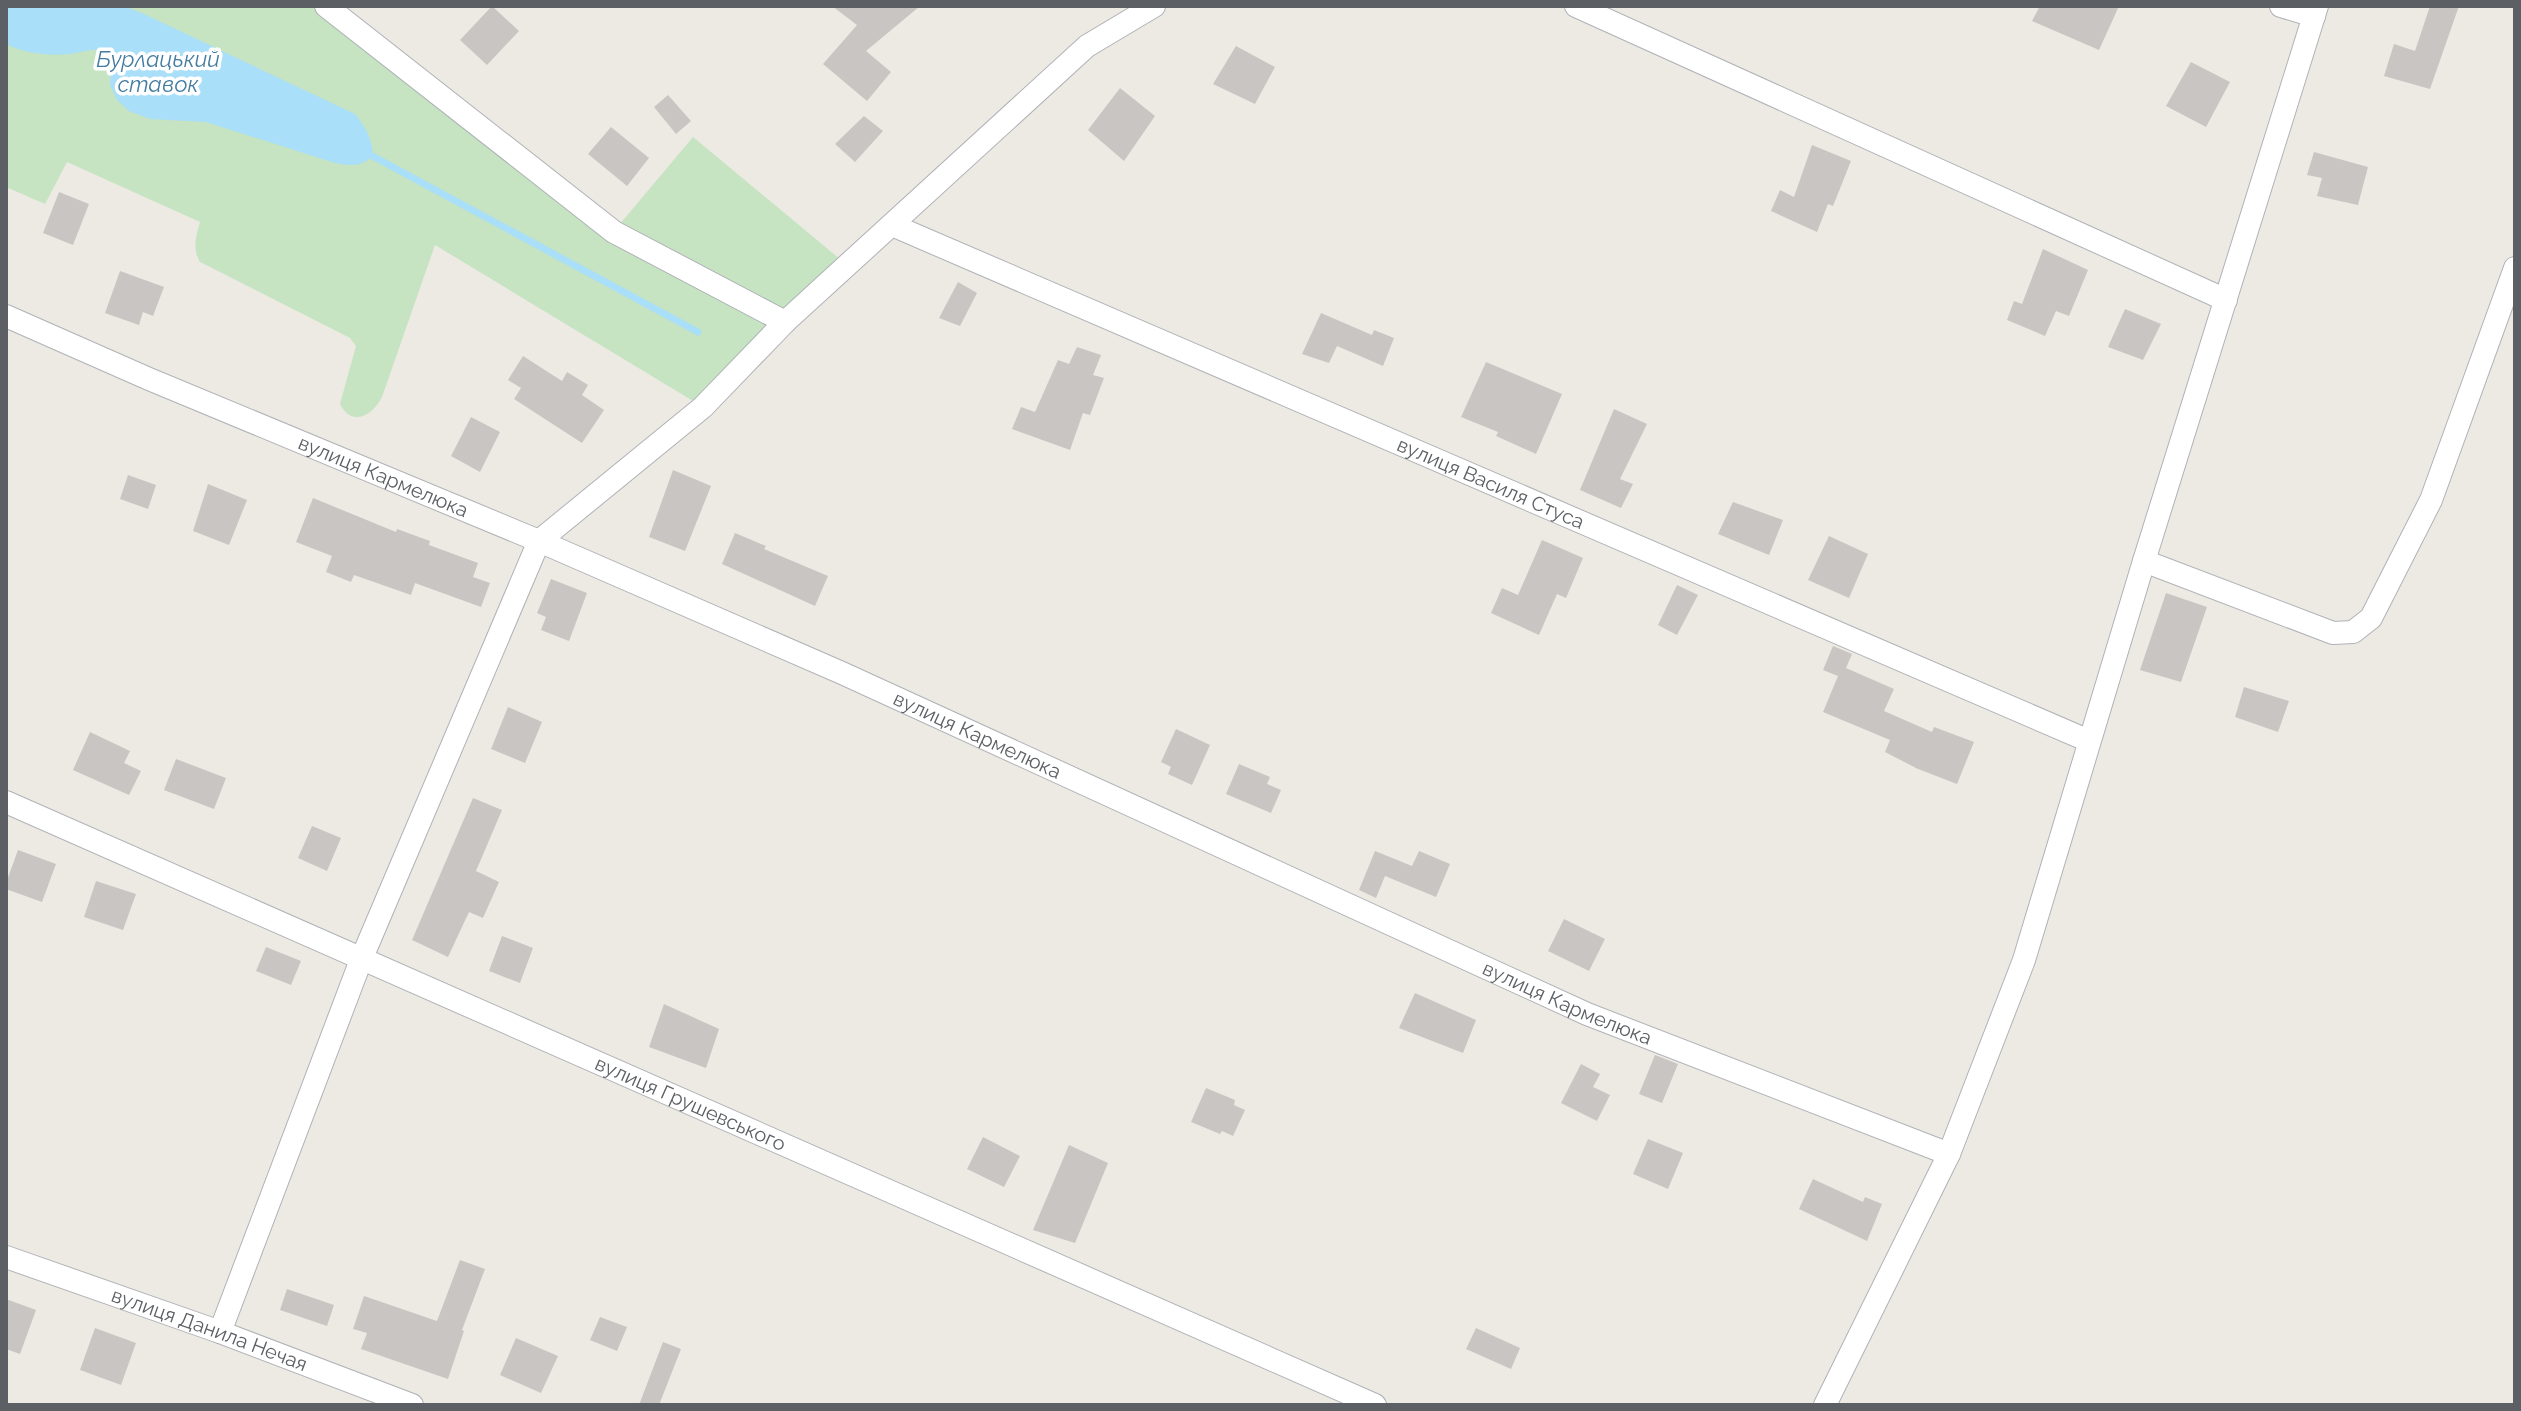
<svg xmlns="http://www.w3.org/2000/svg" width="2521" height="1411" viewBox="0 0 2521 1411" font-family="Raleway,sans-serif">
	<rect width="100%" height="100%" fill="#edeae4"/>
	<path fill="#c6e3c2" d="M6 6H326L614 231 693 137 847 265 703 407 435 245 382 397C373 415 352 428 340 404L356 346 350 338 200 262C192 248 196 236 200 222L67 162 45 204 6 187Z"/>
	<path fill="#a9dff8" d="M6 6H123L144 14 355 114C366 128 372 138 373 156 361 167 350 166 335 163L206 122 150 119 129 111 117 100 110 85 111 69 102 51C91 48 82 52 70 54 48 56 26 54 6 44Z"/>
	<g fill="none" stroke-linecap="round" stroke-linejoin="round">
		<path stroke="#a9dff8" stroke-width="7" d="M365 152 698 332"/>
	</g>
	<path fill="#c9c5c2" d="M492 6 519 31 487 65 460 40Z
		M832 6H920L866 51 891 72 867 101 823 64 857 25Z
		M2040 6H2119L2099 50 2032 21Z
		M2430 6H2459L2430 89 2384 76 2394 44 2415 51Z
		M1236 46 1275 67 1255 104 1213 84Z
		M2191 62 2230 82 2206 127 2166 106Z
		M1120 88 1155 116 1124 161 1088 130Z
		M668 95 691 121 676 134 654 107Z
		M864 116 883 131 855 162 835 144Z
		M611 127 649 158 627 186 588 154Z
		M1812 145 1851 161 1833 206 1828 204 1817 232 1771 211 1780 190 1794 197Z
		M2314 152 2368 167 2358 205 2317 196 2322 178 2307 175Z
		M59 192 89 204 73 245 43 233Z
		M2043 249 2088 270 2069 316 2056 311 2045 336 2007 320 2014 301 2022 304Z
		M120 271 164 287 153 316 143 312 139 325 105 313Z
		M958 282 977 293 960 326 939 318Z
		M2125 309 2161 324 2143 360 2108 347Z
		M1321 313 1372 335 1374 330 1394 338 1383 366 1337 346 1329 363 1302 354Z
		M1077 347 1101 355 1093 375 1104 378 1090 415 1083 413 1070 450 1012 429 1021 407 1035 412 1058 360 1069 364Z
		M523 356 562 381 567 372 588 385 582 395 604 410 582 443 514 399 521 388 508 380Z
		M1486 362 1562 394 1536 454 1496 436 1498 432 1461 417Z
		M1614 409 1647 424 1620 479 1633 484 1621 508 1580 490Z
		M471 417 500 432 480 472 451 456Z
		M673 470 711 486 685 551 649 537Z
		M128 475 156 485 148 509 120 499Z
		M208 484 247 500 229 545 193 531Z
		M313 498 396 532 397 529 430 541 429 545 478 563 473 577 490 583 481 607 415 583 411 595 354 575 351 582 326 572 332 556 296 542Z
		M1733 502 1783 520 1769 555 1718 534Z
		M735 533 766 546 764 549 828 576 815 606 722 564Z
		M1829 536 1868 554 1849 598 1808 580Z
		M1542 540 1583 558 1566 598 1557 594 1539 635 1491 613 1502 588 1518 595Z
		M551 579 587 593 569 641 541 630 546 617 537 613Z
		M1677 585 1698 595 1677 635 1658 625Z
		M2166 593 2207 607 2181 682 2140 670Z
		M1833 646 1852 654 1846 668 1894 689 1884 711 1932 732 1934 727 1974 742 1957 784 1918 769 1885 752 1890 740 1823 712 1838 676 1823 670Z
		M2244 687 2289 701 2278 732 2235 717Z
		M508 707 542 722 525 763 491 749Z
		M1176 729 1210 745 1192 785 1168 774 1171 767 1161 762Z
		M90 732 130 751 124 763 141 771 129 795 73 770Z
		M176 759 226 778 214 809 164 790Z
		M1239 764 1270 777 1267 784 1281 790 1271 813 1226 794Z
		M473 798 502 810 476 871 499 882 483 918 469 912 448 957 412 940Z
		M312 826 341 838 327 871 298 858Z
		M18 850 56 864 42 902 6 889V883Z
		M1375 851 1412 866 1419 851 1450 864 1436 897 1385 876 1376 898 1359 890Z
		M96 881 136 894 123 930 84 917Z
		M1564 919 1605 939 1589 971 1548 951Z
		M502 936 533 948 520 983 489 971Z
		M266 947 301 961 291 985 256 971Z
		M1415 993 1476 1020 1463 1053 1399 1028Z
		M664 1004 719 1029 706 1068 649 1047Z
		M1655 1055 1678 1064 1662 1103 1639 1094Z
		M1581 1064 1600 1074 1593 1087 1610 1095 1597 1121 1561 1103Z
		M1206 1088 1235 1100 1234 1105 1245 1110 1233 1136 1222 1131 1220 1134 1191 1122Z
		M983 1137 1020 1156 1004 1187 967 1169Z
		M1648 1139 1683 1153 1668 1189 1633 1174Z
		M1069 1145 1108 1163 1075 1243 1033 1230Z
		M1813 1179 1863 1202 1865 1197 1882 1204 1867 1241 1799 1209Z
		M460 1260 485 1269 462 1330 464 1331 448 1379 361 1349 367 1333 353 1329 364 1296 437 1321Z
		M287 1289 334 1305 327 1326 280 1310Z
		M6 1299 36 1310 20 1354 6 1349Z
		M600 1317 627 1327 617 1351 590 1340Z
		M95 1328 136 1343 121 1385 80 1370Z
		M1476 1328 1520 1348 1511 1369 1466 1349Z
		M516 1338 558 1356 541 1393 500 1375Z
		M663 1342 681 1349 659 1405H639Z"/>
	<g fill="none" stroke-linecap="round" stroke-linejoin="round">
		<defs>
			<g id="minor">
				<path d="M326 6 614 232 785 322"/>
				<path d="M1576 6 2226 300"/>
				<path d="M2281 6 2314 16"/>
				<path id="s1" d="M892 225 2089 741"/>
				<path id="s2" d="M6 316 149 379 539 541 842 673 1587 1014 1949 1154"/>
				<path d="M2144 561 2333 633 2353 632 2371 618 2431 500 2515 268"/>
				<path id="s3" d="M6 802 1375 1405"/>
				<path id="s4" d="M6 1257 220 1332 412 1405"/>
				<path d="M220 1332 361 960 539 541 703 407 785 322 1087 46 1154 6"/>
				<path d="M1825 1405 1949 1154 2024 960 2144 561 2317 6"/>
			</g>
		</defs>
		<use href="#minor" stroke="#afb2b6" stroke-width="24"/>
		<use href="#minor" stroke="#fff" stroke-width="22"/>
	</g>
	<g text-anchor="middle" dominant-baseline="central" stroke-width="7" stroke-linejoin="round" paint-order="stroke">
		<g font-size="20" fill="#5c6064" stroke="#fff">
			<text stroke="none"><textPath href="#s2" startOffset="410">вулиця Кармелюка</textPath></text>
			<text stroke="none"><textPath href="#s1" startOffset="652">вулиця Василя Стуса</textPath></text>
			<text stroke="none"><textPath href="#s2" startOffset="1058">вулиця Кармелюка</textPath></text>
			<text stroke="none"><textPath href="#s2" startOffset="1706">вулиця Кармелюка</textPath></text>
			<text stroke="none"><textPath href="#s3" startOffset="748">вулиця Грушевського</textPath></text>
			<text stroke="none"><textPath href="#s4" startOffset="216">вулиця Данила Нечая</textPath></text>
		</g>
		<g font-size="22" font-style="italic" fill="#447ca1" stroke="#fff">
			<text x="158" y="59">Бурлацький<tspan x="158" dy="25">ставок</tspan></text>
		</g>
	</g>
	<rect width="2521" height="1411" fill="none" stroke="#5c6064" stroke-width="16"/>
</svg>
